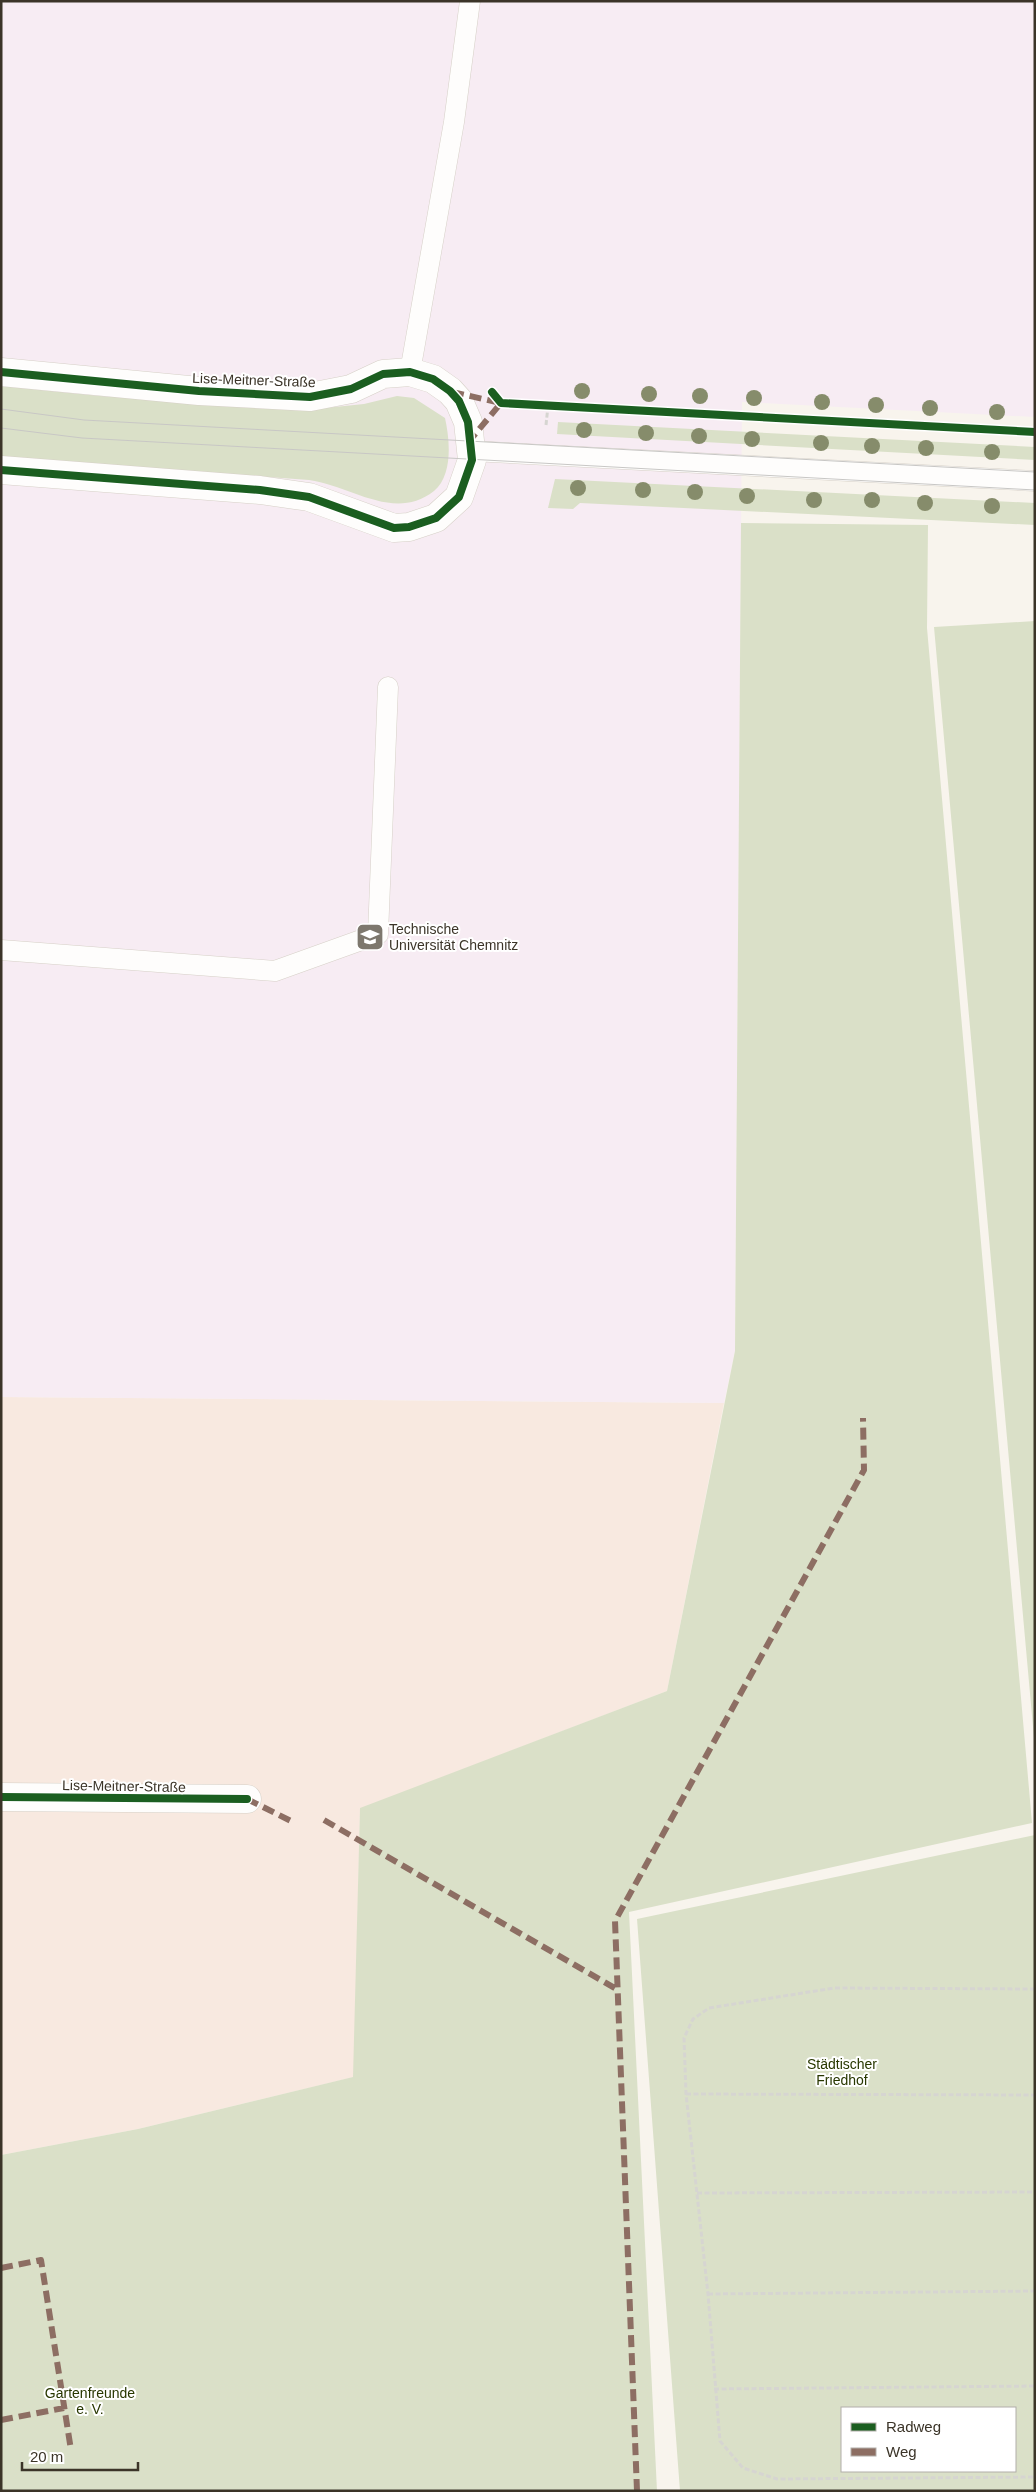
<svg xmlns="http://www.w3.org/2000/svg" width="1036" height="2492" viewBox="0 0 1036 2492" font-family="Arial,sans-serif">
	<rect width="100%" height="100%" fill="#f8f4ed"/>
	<path fill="#f8e9e0" d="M1 1397 724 1403 667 1691 360 1809 354 2077 138 2129 1 2155Z"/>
	<path fill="#f7ecf3" d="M1 1H1035V417L742 402 735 1351 724 1403 1 1397Z"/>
	<path fill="#dae0c8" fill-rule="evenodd" d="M1 386 100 396 315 409 364 404 397 396 414 398 445 418C450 440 453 475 434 491 394 522 352 486 309 480L1 457Z
		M558 422 1035 447V460L557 434Z
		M555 479 1035 503V525L580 503 573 509 548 508Z
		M741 523 928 525 927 628 1032 1823 629 1912 657 2491H1V2155L138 2129 353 2077 360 1808 667 1691 735 1351Z
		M1035 621V1749L934 627Z
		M1035 1835V2491H680L637 1919ZM1015 2408V2471H842V2408Z"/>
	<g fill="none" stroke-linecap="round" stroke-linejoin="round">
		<defs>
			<path id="service" d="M410 372 454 122 470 1
				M472 451 1035 481
				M1 950 275 971 378 934 388 687"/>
			<path id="minor" d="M1 372 199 391 310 397 351 389 383 374 410 372 433 379 450 391 459 401 468 422 472 460 459 497 436 518 409 527 394 528 309 497 260 490 1 470
				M1 1797 247 1799"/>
		</defs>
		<use href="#service" stroke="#d6d0c7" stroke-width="21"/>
		<use href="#minor" stroke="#d6d0c7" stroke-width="29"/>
		<path stroke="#d6d5d1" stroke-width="3" stroke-dasharray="5 2.5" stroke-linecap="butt" d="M546 425 548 406
			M1035 1989 834 1988 709 2008 693 2019 684 2038 686 2094 708 2294 720 2441 743 2468 777 2479 1035 2477
			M686 2094 1035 2095
			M697 2193 1035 2192
			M708 2294 1035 2291
			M714 2389 1035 2386"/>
		<use href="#service" stroke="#fefdfc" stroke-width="20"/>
		<use href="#minor" stroke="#fefdfc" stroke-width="28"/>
		<path stroke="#c8c7c5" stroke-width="1" d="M1 409 84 420 1035 472
			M1 428 82 438 1035 490"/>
		<path stroke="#8d6e63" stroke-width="6" stroke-dasharray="12 6" stroke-linecap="butt" d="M452 392 501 403 471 439
			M247 1799 291 1821
			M324 1820 618 1990
			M1 2268 41 2260 71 2450
			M1 2420 64 2408
			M637 2491 615 1921 864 1470 863 1418"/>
		<defs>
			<path id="cycleway" d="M1 372 199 391 310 397 351 389 383 374 410 372 433 379 450 391 459 401 468 422 472 460 459 497 436 518 409 527 394 528 309 497 260 490 1 470
				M492 392 501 403 1035 432
				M1 1797 247 1799"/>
		</defs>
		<use href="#cycleway" stroke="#fff" stroke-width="11"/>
		<use href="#cycleway" stroke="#1b5e20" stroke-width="8"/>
	</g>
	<g fill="#868c6b">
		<circle cx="582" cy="391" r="8"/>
		<circle cx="649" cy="394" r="8"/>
		<circle cx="700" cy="396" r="8"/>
		<circle cx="754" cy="398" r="8"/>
		<circle cx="822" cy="402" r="8"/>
		<circle cx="876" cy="405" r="8"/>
		<circle cx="930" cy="408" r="8"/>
		<circle cx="997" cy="412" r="8"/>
		<circle cx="584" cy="430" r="8"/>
		<circle cx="646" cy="433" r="8"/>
		<circle cx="699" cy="436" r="8"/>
		<circle cx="752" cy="439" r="8"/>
		<circle cx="821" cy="443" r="8"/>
		<circle cx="872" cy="446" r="8"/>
		<circle cx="926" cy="448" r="8"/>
		<circle cx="992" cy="452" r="8"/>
		<circle cx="578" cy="488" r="8"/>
		<circle cx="643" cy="490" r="8"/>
		<circle cx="695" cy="492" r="8"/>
		<circle cx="747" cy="496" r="8"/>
		<circle cx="814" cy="500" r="8"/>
		<circle cx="872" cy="500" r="8"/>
		<circle cx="925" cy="503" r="8"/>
		<circle cx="992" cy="506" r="8"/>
	</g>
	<defs>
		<symbol id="university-square" viewBox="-11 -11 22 22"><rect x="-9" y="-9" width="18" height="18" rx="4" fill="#7d776d" stroke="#fff"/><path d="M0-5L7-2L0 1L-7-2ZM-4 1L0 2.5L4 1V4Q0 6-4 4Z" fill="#fff"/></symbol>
	</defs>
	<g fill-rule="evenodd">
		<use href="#university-square" x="354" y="921" width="32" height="32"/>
	</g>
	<g text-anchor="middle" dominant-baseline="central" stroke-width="4" stroke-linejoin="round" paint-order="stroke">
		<g font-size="14" fill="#3b3428" stroke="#fff">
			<text transform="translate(254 380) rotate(2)">Lise-Meitner-Straße</text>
			<text transform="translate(124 1786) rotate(1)">Lise-Meitner-Straße</text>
		</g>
		<g font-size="14" fill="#3b3428" stroke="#fff" text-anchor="start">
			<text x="389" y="929">Technische<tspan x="389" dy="16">Universität Chemnitz</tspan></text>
		</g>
		<g font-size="14" fill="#283700" stroke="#fff">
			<text x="842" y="2064">Städtischer<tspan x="842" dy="16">Friedhof</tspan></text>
			<text x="90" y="2393">Gartenfreunde<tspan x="90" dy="16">e. V.</tspan></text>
		</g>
	</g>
	<rect width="1036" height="2492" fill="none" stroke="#3b3428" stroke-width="5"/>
	<rect x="841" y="2407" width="175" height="65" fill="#ffffff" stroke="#b1aea9"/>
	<rect x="851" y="2423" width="25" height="8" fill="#1b5e20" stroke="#b1aea9"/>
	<text x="886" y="2432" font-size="15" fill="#3b3428">Radweg</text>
	<rect x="851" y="2448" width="25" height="8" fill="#8d6e63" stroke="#b1aea9"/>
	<text x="886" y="2457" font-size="15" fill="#3b3428">Weg</text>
	<path d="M22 2462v8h116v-8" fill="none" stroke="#3b3428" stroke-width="2.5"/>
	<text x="30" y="2462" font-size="15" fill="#3b3428" stroke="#ffffff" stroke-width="4" paint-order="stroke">20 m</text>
</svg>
